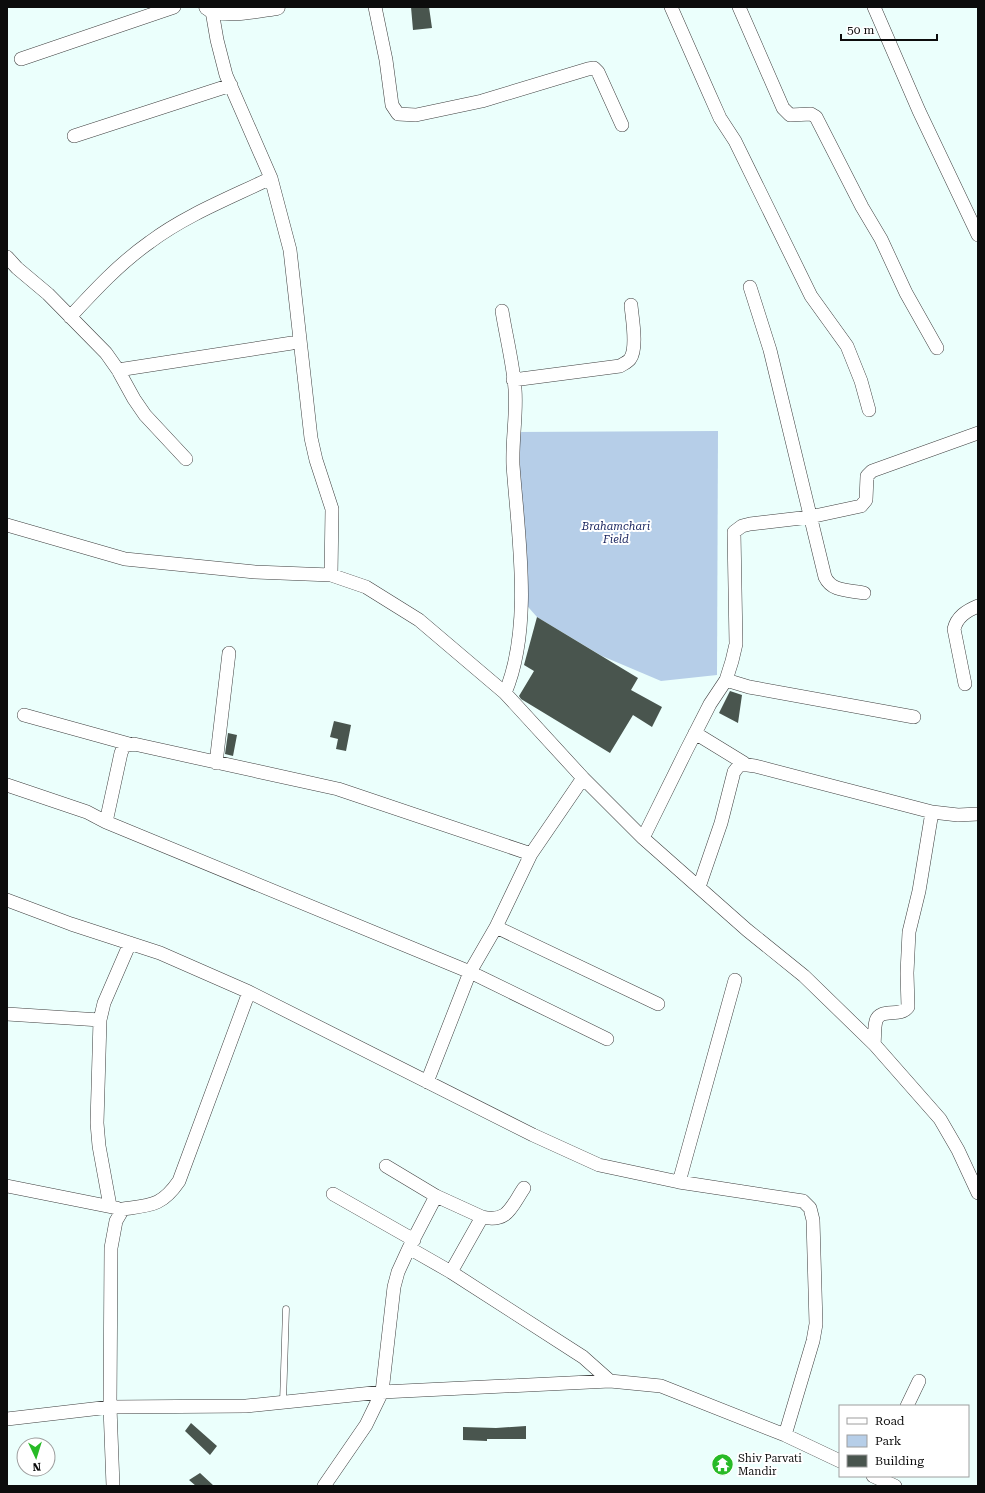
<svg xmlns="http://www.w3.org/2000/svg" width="985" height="1493" viewBox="0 0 985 1493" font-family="'Roboto Serif',serif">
	<rect width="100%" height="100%" fill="#ebfffc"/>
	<path fill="#b6cee8" d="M718 431 717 675 661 681 602 656 537 617 522 600 512 432Z"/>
	<path fill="#49554e" d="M411 7H429L432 28 413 30Z
		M537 617 638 678 631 690 662 707 652 727 633 715 610 753 521 699 519 696 534 671 524 665Z
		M730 691 742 695 738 723 719 713Z
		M334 721 351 725 346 751 336 749 338 739 330 737Z
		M228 733 237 735 233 756 225 754Z
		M191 1423 217 1446 210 1455 185 1431Z
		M526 1426V1439H487V1441L463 1440V1427L496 1428Z
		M200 1473 214 1486H196L189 1480Z"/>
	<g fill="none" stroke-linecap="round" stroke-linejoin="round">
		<defs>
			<path id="service" d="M283 1402 286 1309"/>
			<path id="minor" d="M375 7 386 60 392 105 398 114 416 115 482 101 588 69 594 68 598 72 622 125
				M671 7 708 91 720 118 735 141 811 296 847 346 861 381 869 410
				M739 7 783 108 790 115 811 114 816 117 862 207 881 239 906 293 937 348
				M874 7 919 111 978 235
				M212 11 217 40 226 75 271 178 290 250 311 438 316 460 332 509 331 575
				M21 59 174 7
				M74 136 231 85
				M7 257 17 268 48 294 106 353 118 370 134 399 145 415 186 459
				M750 287 770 350 825 577C832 592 849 590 864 593
				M502 311C506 336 513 363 515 389 517 414 512 439 513 465 518 535 533 627 505 693
				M70 317C95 290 120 263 150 242 186 215 230 198 271 178
				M118 370 292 343
				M513 380 620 366C623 364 628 362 630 359 638 348 632 318 631 305
				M7 525 125 559 255 572 331 575 366 587 419 620 505 693 583 778 643 838 747 930 804 976 874 1044 940 1119 958 1150 978 1193
				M726 680 749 687 914 717
				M965 684 954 629C957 617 966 611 978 606
				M24 715 129 744
				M695 733 744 763
				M216 763 229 653
				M7 785 87 812 106 822
				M643 838 686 751 710 704 726 680 732 661 736 644 734 532 742 526 750 524 810 517 861 506 866 500 867 476 872 471 978 433
				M531 854 338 789 134 744 124 746 121 753 106 822 470 972 607 1039
				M699 887 721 823 734 772 740 764 755 766 932 812 958 815 978 814
				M7 900 71 924 160 953 249 992 533 1135 599 1165 679 1182 803 1201 810 1208 813 1220 816 1324 813 1341 785 1435
				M496 927 658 1004
				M7 1014 100 1020
				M874 1044C875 1037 874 1028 876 1021 880 1007 900 1018 908 1007L907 973 909 932 919 891 932 812
				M427 1082 470 972 496 927 531 854 583 778
				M386 1166 436 1196 409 1248
				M679 1182 735 980
				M7 1186 117 1208
				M333 1194 414 1240
				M436 1196 482 1217
				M110 1206 99 1146 97 1123 100 1020 104 1003 130 943
				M451 1272 482 1217C508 1223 511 1207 524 1188
				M907 1406 919 1381
				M7 1419 110 1407 246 1406 382 1392 610 1381 661 1386 785 1435 840 1461
				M873 1476 895 1486
				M113 1486 110 1407 111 1248 116 1221 123 1209C151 1205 162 1206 179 1181L249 992
				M324 1486 366 1425 382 1392 394 1287 398 1272 409 1248 451 1272 583 1357 610 1381"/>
			<path id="tertiary" d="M207 7C219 18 261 9 277 7"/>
		</defs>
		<use href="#service" stroke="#3f3f3f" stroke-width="7"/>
		<use href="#minor" stroke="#3f3f3f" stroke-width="14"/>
		<use href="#tertiary" stroke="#3f3f3f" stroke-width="17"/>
		<use href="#service" stroke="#fff" stroke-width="6"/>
		<use href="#minor" stroke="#fff" stroke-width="13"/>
		<use href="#tertiary" stroke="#fff" stroke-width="16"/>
	</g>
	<defs>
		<symbol id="temple-disc" viewBox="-11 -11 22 22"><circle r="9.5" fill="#27ba26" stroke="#fff"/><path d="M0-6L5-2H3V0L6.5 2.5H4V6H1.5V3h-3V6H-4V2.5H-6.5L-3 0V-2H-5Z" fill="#fff"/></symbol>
	</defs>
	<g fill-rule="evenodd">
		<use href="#temple-disc" x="710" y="1452" width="25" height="25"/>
	</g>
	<g text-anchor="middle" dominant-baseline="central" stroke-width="4" stroke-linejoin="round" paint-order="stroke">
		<g font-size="11" font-style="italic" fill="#1e2962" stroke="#fff">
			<text x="616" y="526">Brahamchari<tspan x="616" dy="13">Field</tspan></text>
		</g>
		<g font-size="11" fill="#0c0c0c" stroke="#fff" text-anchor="start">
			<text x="738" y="1458">Shiv Parvati<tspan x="738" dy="13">Mandir</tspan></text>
		</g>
	</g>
	<rect width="985" height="1493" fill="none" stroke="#0c0c0c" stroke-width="16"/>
	<rect x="839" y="1405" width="130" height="72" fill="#ffffff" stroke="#9e9e9e"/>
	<rect x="847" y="1418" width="20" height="6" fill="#ffffff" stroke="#9e9e9e"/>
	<text x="875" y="1425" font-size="12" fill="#0c0c0c">Road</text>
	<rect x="847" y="1435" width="20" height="12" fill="#b6cee8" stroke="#9e9e9e"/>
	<text x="875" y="1445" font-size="12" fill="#0c0c0c">Park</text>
	<rect x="847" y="1455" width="20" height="12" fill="#49554e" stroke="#9e9e9e"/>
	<text x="875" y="1465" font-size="12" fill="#0c0c0c">Building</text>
	<g transform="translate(36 1457) rotate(176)"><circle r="19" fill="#ffffff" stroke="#9e9e9e"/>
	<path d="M0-3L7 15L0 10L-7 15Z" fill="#27ba26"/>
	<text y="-6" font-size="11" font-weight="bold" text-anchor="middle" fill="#0c0c0c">N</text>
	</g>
	<path d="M841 34v6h96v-6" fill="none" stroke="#0c0c0c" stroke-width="2"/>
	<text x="847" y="34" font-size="12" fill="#0c0c0c" stroke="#ffffff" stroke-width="3" paint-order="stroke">50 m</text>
</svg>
